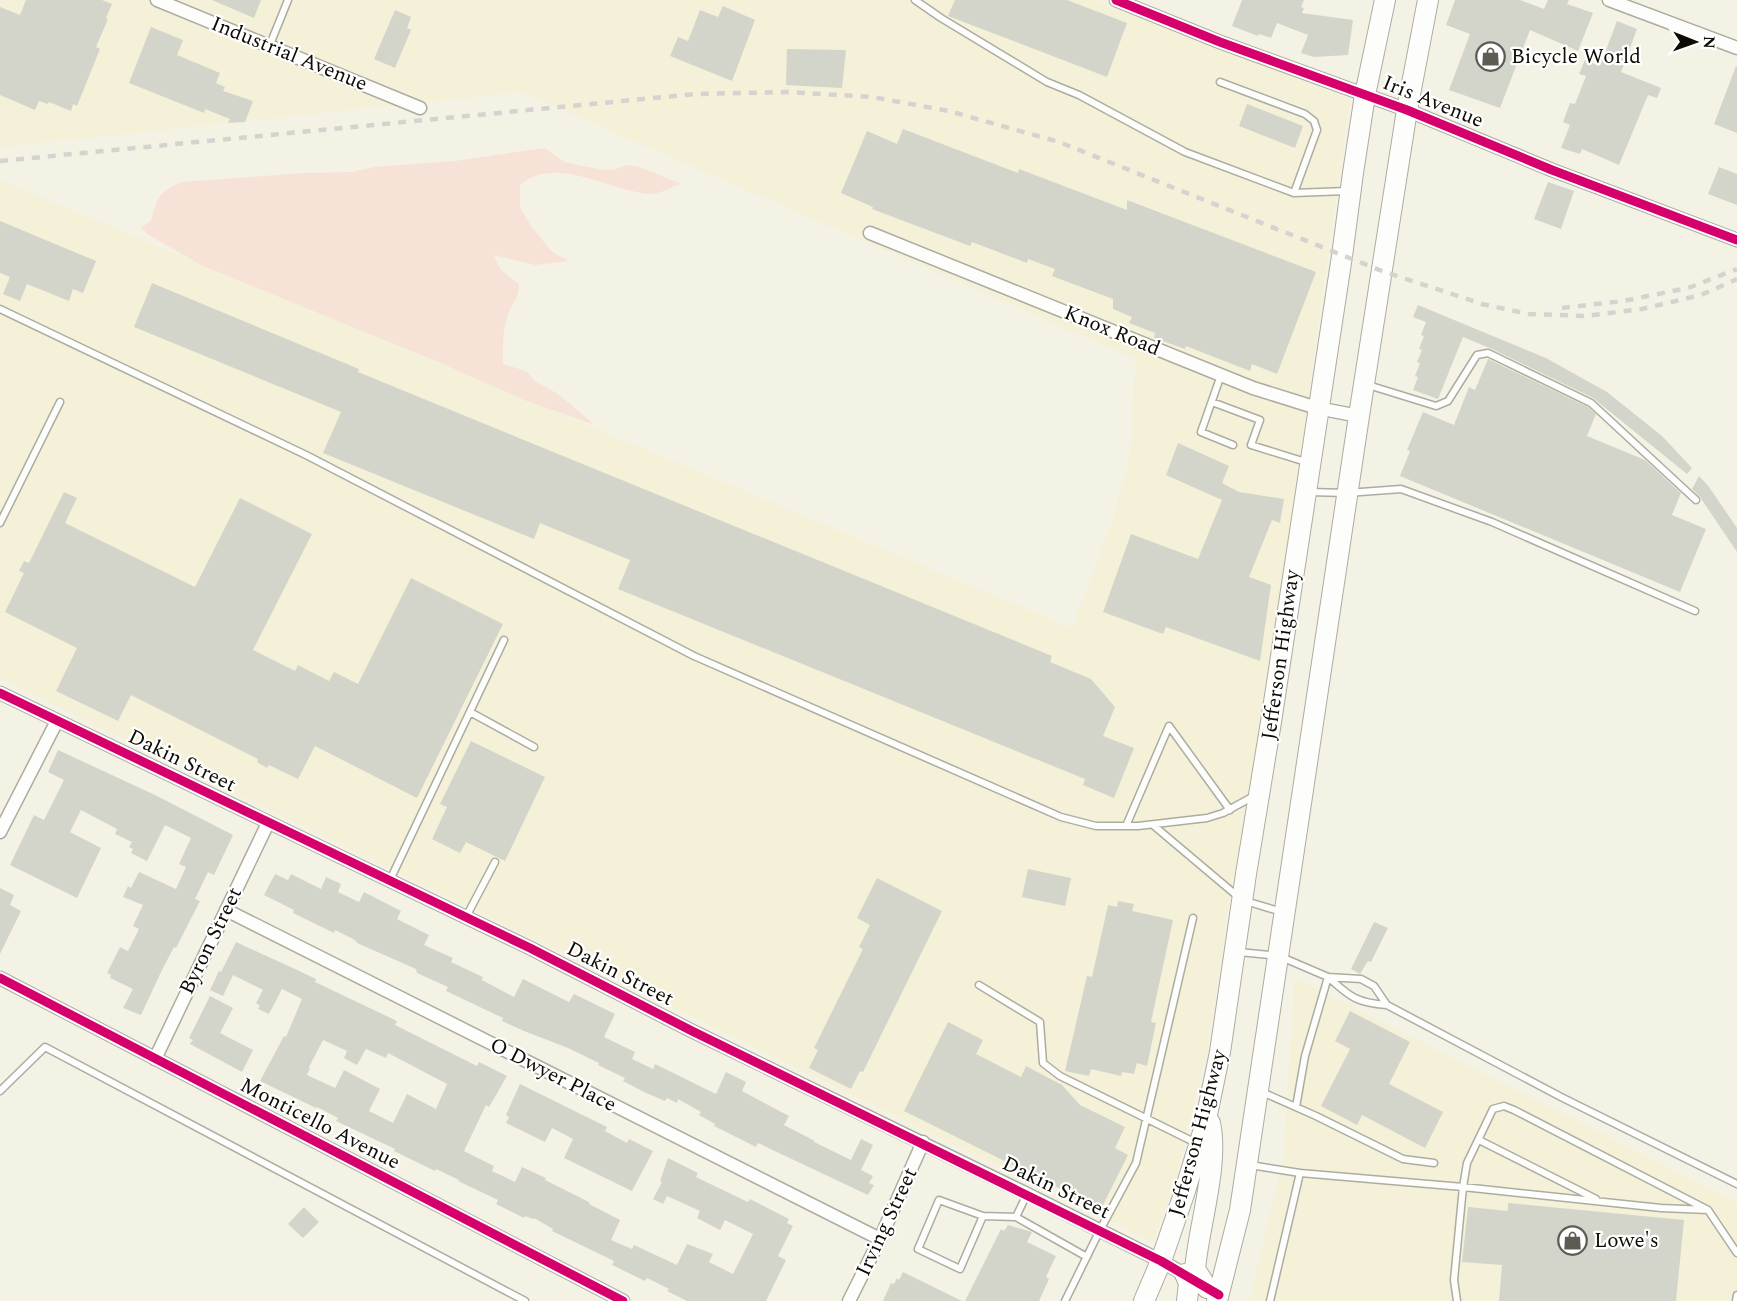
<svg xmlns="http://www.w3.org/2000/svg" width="1737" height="1301" viewBox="0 0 1737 1301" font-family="Spectral,serif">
	<rect width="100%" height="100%" fill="#f4f2e4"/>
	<path fill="#f5f0d8" d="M0 0H1095L1350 99 1265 703 1229 901 1208 1047 1177 1177 1153 1242 0 678V180L1072 628 1114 517 1130 456 1136 359 521 92 0 147Z
		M1295 978 1737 1202V1301H1249L1283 1162Z"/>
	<path fill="#f7e2d7" d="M545 148 564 162 603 170H613L627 165 640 167 681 184C672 187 660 194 650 194 609 191 556 154 520 185V208L531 226 552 252 569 261 535 265 493 255 501 270 519 284C518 302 513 301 508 315 502 331 503 348 503 364L526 371 535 381 558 394 595 425 524 400 438 362 201 265 147 234 141 227 151 221C157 198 159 191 182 182L304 173 352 172 374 167 455 161Z"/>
	<path fill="#d4d5ca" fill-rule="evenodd" d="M26 0H102L112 4 106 18 108 19 96 47 100 49 77 106 73 104 71 111 49 102 48 104 39 101 35 110 0 95V7L20 15Z
		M212 0H261L254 18Z
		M955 0H1067L1127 23 1107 77 948 16Z
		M1242 0H1304L1301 7 1304 8 1302 13 1353 20 1348 55 1314 57 1301 53 1308 35 1277 23 1271 38 1259 34 1258 36 1232 26Z
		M1455 0H1520L1544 9 1548 0H1569L1567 4 1593 13 1578 51 1530 30 1500 108 1449 90 1470 34 1446 25Z
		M723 6 755 20 732 81 670 56 678 37 688 41 700 10 718 17Z
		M395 10 411 17 407 28 411 30 395 68 374 59Z
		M1617 21 1637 29 1621 72 1661 88 1657 98 1648 95 1619 165 1582 149 1580 154 1561 148 1570 125 1563 122 1570 103 1575 104 1586 76 1579 74 1585 60 1600 66Z
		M151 27 183 40 177 55 220 73 216 83 225 87 223 91 253 101 245 122 228 123 230 119 205 109 204 113 129 83Z
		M787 49 846 50 842 88 786 85Z
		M1736 66 1737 67V133L1714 124Z
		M1247 104 1303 126 1295 148 1239 126Z
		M903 129 1018 173 1019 169 1127 210V200L1316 272 1277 374 1252 364 1250 371 1186 346 1185 349 1154 338 1155 333 1129 323 1132 317 1113 309V299L1052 276 1055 269 1028 259 1027 263 972 242 970 246 872 209 873 207 841 193 867 131 897 144Z
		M1719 167 1737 174V205L1708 194Z
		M1548 182 1574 191 1561 229 1534 219Z
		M0 221 96 261 83 293 73 289 69 301 27 284 20 301 3 294 10 277 0 273Z
		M152 283 359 369 358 372 1052 656 1050 662 1091 679 1115 707 1103 736 1134 748 1114 798 1083 785 1085 779 618 589 630 560 540 523 534 539 323 453 341 412 134 327Z
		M1418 305 1546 358 1607 392 1662 436 1692 468 1687 474 1593 398 1492 349 1463 337 1438 399 1413 390 1418 377 1415 376 1420 363 1417 362 1422 350 1419 349 1424 336 1421 335 1426 322 1413 317Z
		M1488 359 1588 407 1596 414 1587 436 1645 460 1681 493 1672 515 1706 529 1680 592 1400 476 1410 451 1407 450 1423 412 1454 425 1469 387 1475 390Z
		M1178 443 1229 466 1222 483 1239 492 1284 499 1280 523 1272 520 1249 577 1271 585 1260 661 1166 627 1163 634 1103 612 1131 534 1198 559 1222 500 1166 475Z
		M1699 476 1709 487 1737 528V552L1700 497 1692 489Z
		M64 492 77 498 65 523 195 587 240 498 312 534 253 650 295 671 298 665 329 681 334 672 358 684 411 578 503 624 417 798 315 746 298 779 269 765 267 768 257 762 258 759 131 695 118 721 56 691 77 648 5 612 24 573 19 571 24 561 29 563Z
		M471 741 545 777 505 861 466 842 460 853 432 839 447 807 440 804Z
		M58 750 155 795 233 835 214 875 208 872 195 899 200 901 176 948 174 947 162 970 141 1015 123 1008 133 989 110 978 111 975 107 973 120 947 128 951 139 929 133 926 143 905 123 897 128 886 131 888 139 872 176 889 186 867 179 864 191 838 165 825 147 861 131 853 133 849 129 847 132 842 115 834 117 829 81 810 70 832 101 848 77 898 10 865 34 815 44 820 64 780 48 772Z
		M1028 869 1071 878 1065 906 1022 897Z
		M275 874 288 880 291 874 321 889 326 877 341 884 338 892 359 902 364 892 401 911 397 919 429 935 424 945 453 958 451 962 483 977 482 980 514 997 523 979 569 1002 574 994 615 1014 604 1037 635 1052 632 1059 653 1069 655 1064 716 1094 726 1072 746 1082 742 1091 789 1116 784 1125 815 1141 814 1142 851 1160 861 1139 873 1145 861 1170 873 1176 869 1183 874 1185 868 1195 758 1143 756 1147 714 1126 715 1124 699 1115 701 1112 678 1099 677 1103 667 1098 665 1101 644 1092 623 1081 625 1078 598 1065 599 1063 568 1048 524 1031 502 1021 503 1018 446 991 448 987 417 973 416 969 357 943 355 940 335 930 334 933 293 913 294 910 264 895Z
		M877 878 942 911 863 1072 860 1071 851 1089 809 1068 818 1050 814 1048 863 949 859 947 870 925 857 918Z
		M0 888 14 895 10 905 21 911 0 954Z
		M1118 901 1134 904 1132 911 1173 920 1151 1022 1156 1023 1147 1066 1137 1063 1134 1074 1122 1072 1121 1076 1091 1069 1089 1076 1065 1071 1087 976 1092 977 1108 905 1117 907Z
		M1374 922 1388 928 1371 962 1368 961 1360 974 1351 969Z
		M236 942 295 969 316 979 315 982 397 1021 395 1025 477 1066 479 1062 507 1076 489 1107 486 1105 464 1151 494 1166 492 1171 515 1182 522 1167 546 1178 545 1180 589 1202V1204L620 1220 611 1240 632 1249 634 1245 677 1265 687 1244 713 1254 709 1262 733 1274 753 1234 725 1220 720 1230 697 1218 700 1211 667 1196 663 1204 653 1199 662 1182 660 1181 668 1158 698 1173 696 1177 702 1180 748 1202 750 1199 789 1219 787 1223 793 1226 778 1256 786 1260 766 1301H687L667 1291 669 1289 647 1278 645 1281 612 1265 614 1261 552 1231 553 1229 534 1218 533 1219 525 1216 524 1218 496 1204 498 1200 458 1181 459 1180 436 1169 435 1171 394 1151 395 1149 336 1121 338 1118 317 1107 316 1108 260 1081 284 1036 286 1037 302 999 282 989 269 1014 258 1009 260 1006 256 1003 263 990 233 975 223 996 210 990 219 971 221 972ZM323 1040 347 1051 344 1058 357 1065 366 1049 386 1058 388 1053 447 1084 436 1109 407 1094 393 1123 369 1111 380 1089 344 1070 335 1088 307 1075 310 1068 309 1067Z
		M210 996 233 1008 220 1033 253 1050 242 1072 190 1044 193 1040 189 1038Z
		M1350 1011 1410 1042 1389 1084 1443 1112 1425 1148 1362 1115 1357 1125 1321 1106 1350 1049 1335 1041Z
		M948 1022 983 1040 976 1054 1021 1077 1026 1066 1062 1085 1080 1105 1125 1127 1115 1148 1128 1155 1101 1209 904 1111Z
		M520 1084 607 1127 605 1131 627 1143 629 1139 653 1151 632 1191 564 1158 573 1139 552 1128 545 1142 506 1123 509 1117 506 1115Z
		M1508 1203 1684 1220 1676 1301H1499L1502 1265 1462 1262 1468 1207 1508 1211Z
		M304 1207 319 1222 303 1238 288 1224Z
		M1008 1225 1032 1232 1027 1242 1056 1256 1046 1277 1049 1279 1039 1301H965L1001 1229 1004 1231Z
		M903 1272 962 1301H883L891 1283 894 1284 897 1278 899 1280Z"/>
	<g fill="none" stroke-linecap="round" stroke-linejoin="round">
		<defs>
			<path id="service" d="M915 0 941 18 1047 82 1079 95 1185 152 1294 193 1346 191
				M269 47 288 0
				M1220 82 1305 114 1314 121 1317 130 1294 193
				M0 309 306 455 694 656 1061 817 1096 826H1138L1207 818 1223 813 1254 796
				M1221 375 1201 432 1233 445
				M1368 385 1436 406 1448 401 1477 355 1488 353 1591 403 1696 500
				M1212 402 1260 420 1251 445 1309 463
				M1309 492 1347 493 1401 489 1492 522 1695 611
				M0 523 60 402
				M470 712 534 747
				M1153 825 1242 900 1282 912
				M1126 826 1169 726 1230 810
				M390 880 504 640
				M466 917 495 862
				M1239 952 1279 956 1328 977 1361 979 1374 986 1387 1005
				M1328 977C1350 997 1357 1003 1387 1005L1561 1097 1737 1184
				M979 985 1040 1022 1043 1063 1060 1076 1196 1143
				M0 1091 45 1047 525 1301
				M1262 1092 1316 1116 1403 1159 1434 1163
				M1296 1107 1305 1056 1328 977
				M1479 1140 1596 1199
				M1250 1165 1300 1173
				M1027 1194 1016 1217 1087 1257
				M1708 1210 1661 1208 1463 1187 1467 1163 1493 1109 1504 1106 1514 1110 1708 1210 1737 1253
				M983 1216 960 1269 918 1249 939 1200 983 1216 1016 1217
				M1065 1301 1100 1230 1136 1163 1193 918
				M1270 1301 1300 1173 1463 1187 1454 1280 1457 1301
				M1736 1301 1737 1295"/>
			<path id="minor" d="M157 0 420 108
				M1116 0 1220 42 1407 110 1552 170 1737 240
				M1609 0 1737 48
				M870 233 1253 388 1317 408 1359 416
				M0 693 530 948 692 1031 1027 1194 1161 1261 1189 1277
				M0 832 57 721
				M226 910 880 1239
				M0 978 623 1301
				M155 1059 268 823
				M849 1301 880 1239 923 1142"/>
			<path id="primary" d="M1185 1274 1189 1283 1187 1301
				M1207 1288 1195 1269C1199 1225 1219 1164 1210 1123
				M1144 1301 1161 1261 1184 1194 1204 1129 1220 1052 1246 874 1271 722 1342 256 1353 173 1365 95 1385 0
				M1217 1301 1240 1210 1359 416 1407 110 1428 0"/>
		</defs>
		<use href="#service" stroke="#adaca1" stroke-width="9"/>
		<use href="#minor" stroke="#adaca1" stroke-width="15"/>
		<use href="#primary" stroke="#adaca1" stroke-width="22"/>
		<use href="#service" stroke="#fdfdfb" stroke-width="6"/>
		<use href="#minor" stroke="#fdfdfb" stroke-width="12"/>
		<use href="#primary" stroke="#fdfdfb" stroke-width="20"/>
		<path stroke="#d4d3d0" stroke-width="4.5" stroke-dasharray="8 8" stroke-linecap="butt" d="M0 161 695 94 789 92 872 97 949 111 1059 142 1382 271 1482 304 1529 314 1586 316 1642 309 1701 295 1737 279
			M1562 308 1623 301 1688 288 1737 269"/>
		<defs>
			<path id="cycleway" d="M1116 0 1220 42 1407 110 1552 170 1737 240
				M0 693 530 948 692 1031 1161 1261 1219 1295
				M0 978 623 1301"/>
		</defs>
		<use href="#cycleway" stroke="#fff" stroke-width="13"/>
		<use href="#cycleway" stroke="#d6006c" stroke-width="9"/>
	</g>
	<defs>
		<symbol id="shop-ring" viewBox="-11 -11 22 22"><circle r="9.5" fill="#fff" stroke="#5e5c52" stroke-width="1.5"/><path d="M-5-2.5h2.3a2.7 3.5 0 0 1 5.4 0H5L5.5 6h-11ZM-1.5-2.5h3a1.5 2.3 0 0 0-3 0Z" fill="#5e5c52"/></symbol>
	</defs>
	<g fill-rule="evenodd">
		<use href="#shop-ring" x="1474" y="40" width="33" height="33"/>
		<use href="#shop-ring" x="1556" y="1224" width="33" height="33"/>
	</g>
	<g text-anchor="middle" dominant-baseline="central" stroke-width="4.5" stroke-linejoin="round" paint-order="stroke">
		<g font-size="21" fill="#0d0b04" stroke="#fff">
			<text transform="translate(289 54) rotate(22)">Industrial Avenue</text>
			<text transform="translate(1433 102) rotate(22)">Iris Avenue</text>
			<text transform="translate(1112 331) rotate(22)">Knox Road</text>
			<text transform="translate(1281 655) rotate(-82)">Jefferson Highway</text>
			<text transform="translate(182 761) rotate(26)">Dakin Street</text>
			<text transform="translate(211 941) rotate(-64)">Byron Street</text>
			<text transform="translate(620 974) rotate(27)">Dakin Street</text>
			<text transform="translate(553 1075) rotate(27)">O Dwyer Place</text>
			<text transform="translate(320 1124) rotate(27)">Monticello Avenue</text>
			<text transform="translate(1198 1133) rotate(-75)">Jefferson Highway</text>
			<text transform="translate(1056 1188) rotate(26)">Dakin Street</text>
			<text transform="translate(887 1222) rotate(-65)">Irving Street</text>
		</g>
		<g font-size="21" fill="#0d0b04" stroke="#fff" text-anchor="start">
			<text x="1511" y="57">Bicycle World</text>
			<text x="1594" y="1241">Lowe's</text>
		</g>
	</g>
	<g transform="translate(1695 42) rotate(91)" stroke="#ffffff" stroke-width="4.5" paint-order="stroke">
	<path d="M0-4.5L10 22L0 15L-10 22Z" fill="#0d0b04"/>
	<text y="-9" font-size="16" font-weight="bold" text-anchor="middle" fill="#0d0b04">N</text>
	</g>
</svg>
